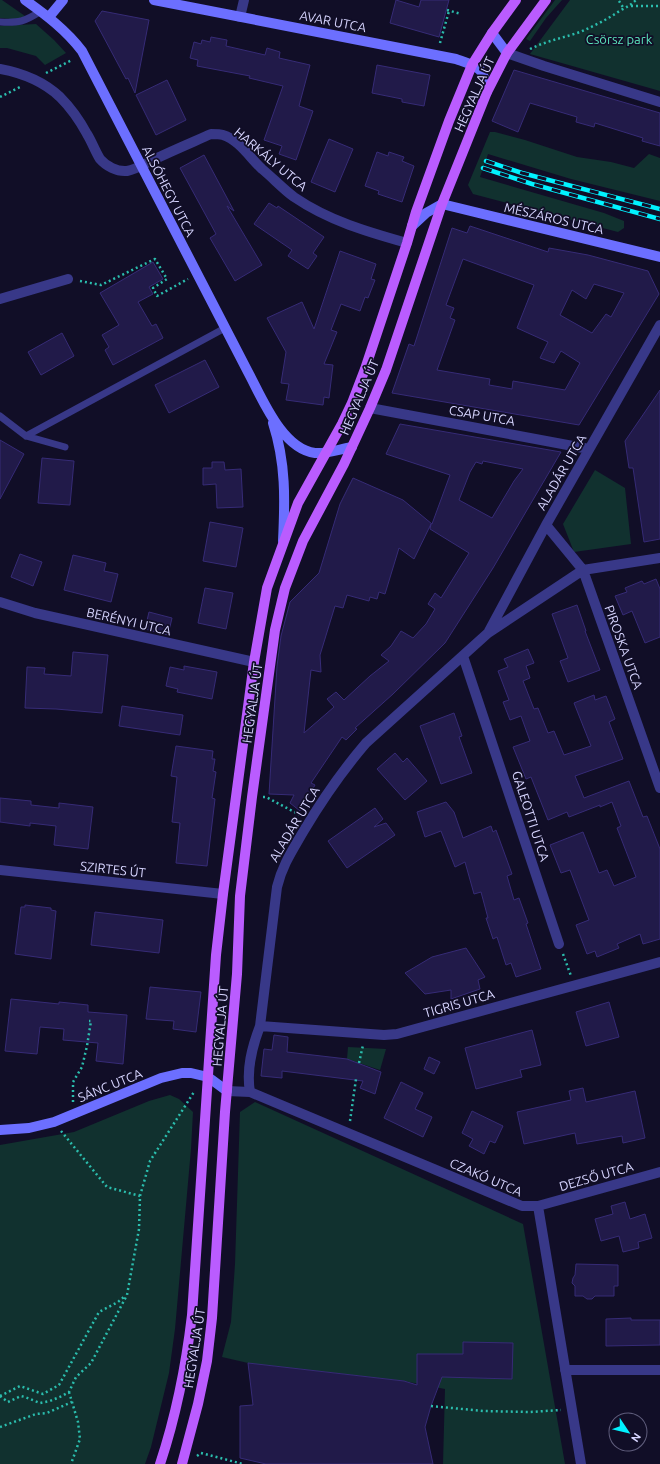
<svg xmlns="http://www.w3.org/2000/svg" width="660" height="1464" viewBox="0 0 660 1464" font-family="Ubuntu,sans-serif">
	<rect width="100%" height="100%" fill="#110e27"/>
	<path fill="#11312f" d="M0 0H2L25 16C17 20 9 19 0 18Z
		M555 0H562L546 18 530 41 526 39Z
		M570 0H660V91L530 54Z
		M36 24 54 40 66 53 45 65 36 56 7 48H0V26Z
		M490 132H495L525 140 577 157 611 162 634 168 649 154 660 158V201L571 179 488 154 480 177 604 213 624 221V228L618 232 473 194 468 185Z
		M595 470 625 488 631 544 574 552 563 524Z
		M348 1047 386 1049 380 1070 347 1059Z
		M170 1095 179 1099 193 1112 191 1149 175 1329 169 1373 151 1447 145 1464H0V1145L74 1132 149 1101Z
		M255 1102 523 1224 565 1464H443L445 1389 404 1381 248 1363 222 1357 231 1322 235 1264 240 1112Z"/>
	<path fill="#211a49" stroke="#362b76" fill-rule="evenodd" d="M396 0 419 7 421 0H449L439 37 390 23Z
		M102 11 149 20 135 93 128 78 126 79 95 21Z
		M211 37 227 40 226 46 265 55 267 48 280 52 279 58 310 65 299 106 313 111 296 160 279 154 282 146 264 140 283 86 249 78 250 76 197 66 198 60 190 58 194 42 201 44 202 40 210 42Z
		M377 65 430 75 424 106 402 102V99L372 93Z
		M514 70 660 113V146L642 141 643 138 595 123 594 127 576 122 577 117 530 103 518 132 492 121Z
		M167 80 186 120 156 135 136 95Z
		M329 139 353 149 335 192 311 182Z
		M377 152 388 156 389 152 404 157 402 161 414 166 402 202 378 194 379 191 365 186Z
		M204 155 234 211 227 206 262 265 235 281 210 238 216 234 180 168Z
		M269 203 277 208 278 206 324 237 313 253 317 256 308 269 288 256 292 250 254 224Z
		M470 226 548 252 549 248 588 255 648 271 659 294 579 425 392 393 409 344 414 346 452 228 467 233ZM463 259 534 285 517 328 548 342 540 358 554 363 561 351 580 363 565 390 513 381 512 389 489 385 490 379 437 370 455 320 450 318 454 308 446 305ZM594 284 624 293 611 317 606 314 592 333 560 315 572 290 586 299Z
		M340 251 376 264 371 279 375 280 368 298 365 297 360 311 341 304 331 330 337 332 324 364 333 365 329 398 324 397 323 405 286 400 289 384 281 383 286 352 267 318 302 302 314 329Z
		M153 262 163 279 149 287 153 294 138 302 152 326 156 324 163 338 113 365 105 350 109 347 102 335 119 325 100 293Z
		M62 333 74 356 41 375 28 352Z
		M205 360 219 387 169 413 155 385Z
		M660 390V539L644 542 633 468H629L625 441Z
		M400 424 561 452 493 568 445 643 393 694 355 728 357 729 346 740 342 737 311 783 315 785 300 811 290 803 294 795 269 794 277 666 281 636 290 602 319 573 340 504 353 478 403 500 432 524 450 475 386 454ZM483 461 523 469 514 481 492 518 459 500 470 472 476 462 482 464ZM431 524 430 529 469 553 441 598 435 593 428 604 435 609 426 624 413 638 401 631 391 646 381 655 389 661 370 676 344 700 336 692 327 699 334 707 304 733 311 670 321 672 320 655 335 606 343 608 347 595 369 601 370 597 377 599 379 592 385 594 399 548 414 559Z
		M0 440 24 454 0 499Z
		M42 458 74 461 70 505 38 503Z
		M212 462H224L225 470 241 469 243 507 217 508 216 484 203 485V468H212Z
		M210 522 243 528 236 567 203 561Z
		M20 554 42 562 33 586 11 577Z
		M73 555 106 563 104 571 118 574 111 602 64 590Z
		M656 579 660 589V637L645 643 632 611 623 615 615 596 627 592 625 588 642 581 644 584Z
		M205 588 233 593 226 629 198 623Z
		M577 605 586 631H585L600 670 568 682 560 661 568 658 552 614Z
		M149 612 172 618 168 635 145 629Z
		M528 649 534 663 526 666 530 678 523 681 534 709 538 708 548 733 554 731 564 755 591 746 574 703 594 695 595 700 606 696 615 719 609 722 623 759 575 776 584 798 629 781 643 817 647 816 660 849V939L643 944 640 934 617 944 619 948 597 957 595 951 587 954 576 925 589 920 570 870 561 873 550 845 583 832 599 873 607 870 614 886 636 877 617 828 621 826 612 802 600 807V805L569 817 567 812 548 820 531 777 526 779 513 747 530 741 521 716 510 720 503 702 509 700 498 671 508 667 504 659Z
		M73 652 108 655 102 713 56 709 25 708 27 667 45 668 44 674 71 676Z
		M184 666 217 672 212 699 177 692 178 689 166 686 170 667 184 670Z
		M122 706 183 715 180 735 119 726Z
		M454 713 462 736 459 737 472 773 441 784 420 726Z
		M176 746 213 751 212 759H215L213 771 216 772 212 798 215 799 207 866 176 863 180 823 172 822 177 777 171 776Z
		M395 753 403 762 407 758 427 781 405 800 377 769Z
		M0 798 31 801V805L59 808V803L93 807 88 849 54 845 56 826 30 823V826L0 822Z
		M446 802 454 812 463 838 491 826 493 832 496 830 512 874 507 876 514 900 519 898 528 923 526 924 541 969 516 977 511 963 506 965 497 937 493 939 486 918H488L481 892 474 894 465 862 455 867 441 831 425 837 417 812Z
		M375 808 383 819 374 827 386 823 395 835 347 868 328 841Z
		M25 905 51 908V910L56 911 51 959 15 954 21 907H25Z
		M95 912 163 920 159 953 91 945Z
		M466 948 485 977 478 980 480 989 451 999V990L425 994 405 973 432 957Z
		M150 987 201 992 196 1032 173 1029 174 1021 146 1019Z
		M11 999 59 1004V1002L88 1005V1012L127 1015 123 1064 96 1061 98 1043 63 1040 64 1029 40 1027 37 1054 5 1051Z
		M609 1002 619 1037 586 1046 576 1012Z
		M532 1030 541 1065 520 1070 522 1077 476 1089 465 1048Z
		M274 1035 288 1037 287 1052 347 1059 381 1072 375 1094 360 1088 363 1081 282 1071V1078L261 1076 264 1049 272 1050Z
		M429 1057 440 1062 434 1074 424 1069Z
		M401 1082 423 1093 415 1109 432 1117 423 1137 384 1118Z
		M583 1088 586 1102 635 1091 645 1138 623 1143 622 1136 577 1144 575 1133 524 1144 517 1112 571 1100 569 1091Z
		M472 1111 503 1126 495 1143 490 1141 484 1154 469 1146 473 1139 462 1133Z
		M625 1202 630 1219 645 1214 652 1238 638 1242 639 1248 623 1252 619 1236 601 1241 595 1219 613 1214 611 1206Z
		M576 1264 618 1265V1286H614V1296H595L592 1299H587L583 1296H575V1286L572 1283 573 1278 575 1275Z
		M631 1318V1320H660V1345L606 1346V1319Z
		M463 1342 513 1343 512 1379 442 1377 431 1406 425 1427 433 1464H266L240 1458V1406L253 1405 248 1363 404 1381 417 1385V1354H463Z"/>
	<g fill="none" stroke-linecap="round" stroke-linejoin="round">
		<path stroke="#2bbdad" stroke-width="2.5" stroke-dasharray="2 3" stroke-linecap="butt" d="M619 1 624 9
			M631 6H660
			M447 10 461 14
			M440 43 449 11
			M530 49C546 41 563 38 580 32 594 26 608 19 621 10 627 7 631 5 636 0
			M46 73 72 60
			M0 97 20 87
			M80 281 101 285 155 259 167 279 153 288 157 296 188 279
			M263 797H266L300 815
			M563 954 571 976
			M359 1063 363 1045
			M73 1102V1082L82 1067 87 1046 91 1021H89
			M350 1121 356 1079
			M61 1131 107 1187 140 1196
			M69 1392 78 1422 80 1439 71 1464
			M0 1396 8 1402 21 1396 25 1397 40 1403 50 1401 62 1396 69 1392 76 1377 91 1363 127 1295 139 1229 140 1196 150 1161 194 1092
			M0 1396 20 1386 43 1394 59 1385 99 1312 118 1302 125 1296
			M431 1406 483 1411 530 1412 561 1410
			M0 1427 36 1414 47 1413 72 1402
			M197 1456 201 1453 243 1464"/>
		<path stroke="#383888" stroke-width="7" d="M0 22C19 23 24 22 41 11
			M0 416 26 436 65 447
			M26 436 225 328"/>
		<path stroke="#383888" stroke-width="10" d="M240 17 244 0
			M507 53 544 66 660 102
			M0 69C22 73 44 82 60 97 71 108 80 121 87 134 92 142 95 151 100 159 106 166 117 172 127 171 137 169 146 163 155 159 174 150 193 142 211 134 215 134 220 134 223 135 239 140 250 158 262 169 273 178 283 189 294 197 329 221 368 232 407 243
			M0 299 68 279
			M370 408 589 449
			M546 525 583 570 660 788
			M0 602 35 613 254 662
			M489 631 546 525 660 325
			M463 656 559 944
			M0 870 223 894
			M260 1026 384 1035 397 1034 660 962
			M227 1091 250 1092 522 1206H538L660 1172
			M250 1092C246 1069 252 1047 260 1026L277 887C282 866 292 851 303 832 322 800 342 771 366 743L488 633 583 570 660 558
			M538 1206 581 1464
			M565 1370H660"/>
		<path stroke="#6c6fff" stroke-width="10" d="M25 0C46 15 66 30 82 51L248 372C262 398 282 449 315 453 327 454 340 449 352 447
			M154 0 456 59C479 67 484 67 487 92
			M49 17 63 0
			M492 33 507 53
			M412 226 426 213 442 204 660 257
			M273 423C286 463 285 500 283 541
			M0 1130 29 1128 54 1122 161 1078 182 1073H191L208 1077 227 1091"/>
		<path stroke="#ba5cff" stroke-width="10" d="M160 1464C176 1416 186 1366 192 1315L216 955 223 894 254 662 267 588 298 503 342 424 352 403 365 369 407 243 416 212 449 121 472 65 492 33 516 0
			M182 1464 198 1404 207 1361 212 1318 225 1112 237 974 240 896 252 797 275 630 285 588 303 541 344 464 370 408 386 370 442 204 487 92 507 53 546 0"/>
		<defs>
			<path id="rail" d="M486 161 522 173 660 209
				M483 168 532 184 660 219"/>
		</defs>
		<use href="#rail" stroke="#01f2ff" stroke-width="4.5"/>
		<use href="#rail" stroke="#110e27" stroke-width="3" stroke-dasharray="9" stroke-linecap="butt"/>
	</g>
	<g text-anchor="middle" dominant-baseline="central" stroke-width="3.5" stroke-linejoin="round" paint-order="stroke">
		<g font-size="13" fill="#d7d5ff" stroke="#110e27">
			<text transform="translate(333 21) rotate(11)">AVAR UTCA</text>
			<text transform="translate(474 94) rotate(-66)">HEGYALJA ÚT</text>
			<text transform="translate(271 159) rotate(40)">HARKÁLY UTCA</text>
			<text transform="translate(169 191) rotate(63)">ALSÓHEGY UTCA</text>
			<text transform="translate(554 218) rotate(13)">MÉSZÁROS UTCA</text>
			<text transform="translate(359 397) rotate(-67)">HEGYALJA ÚT</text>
			<text transform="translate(482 415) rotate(10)">CSAP UTCA</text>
			<text transform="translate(561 472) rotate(-60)">ALADÁR UTCA</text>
			<text transform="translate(129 621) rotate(13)">BERÉNYI UTCA</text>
			<text transform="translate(624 647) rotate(70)">PIROSKA UTCA</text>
			<text transform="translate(252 703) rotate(-82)">HEGYALJA ÚT</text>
			<text transform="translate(531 816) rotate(72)">GALEOTTI UTCA</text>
			<text transform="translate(294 824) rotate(-59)">ALADÁR UTCA</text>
			<text transform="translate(113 869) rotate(6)">SZIRTES ÚT</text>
			<text transform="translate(459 1003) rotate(-16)">TIGRIS UTCA</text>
			<text transform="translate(220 1026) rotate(-85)">HEGYALJA ÚT</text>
			<text transform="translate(110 1085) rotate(-22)">SÁNC UTCA</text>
			<text transform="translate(596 1176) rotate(-16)">DEZSŐ UTCA</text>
			<text transform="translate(486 1177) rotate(23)">CZAKÓ UTCA</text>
			<text transform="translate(194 1348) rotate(-81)">HEGYALJA ÚT</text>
		</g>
		<g font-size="13" fill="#5be4bb" stroke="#110e27">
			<text x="619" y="39">Csörsz park</text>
		</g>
	</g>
	<g transform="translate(628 1432) rotate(125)"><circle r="19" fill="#110e27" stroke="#605e7d"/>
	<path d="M0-3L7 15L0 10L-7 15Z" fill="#01f2ff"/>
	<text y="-6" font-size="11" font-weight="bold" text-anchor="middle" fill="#d7d5ff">N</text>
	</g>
</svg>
